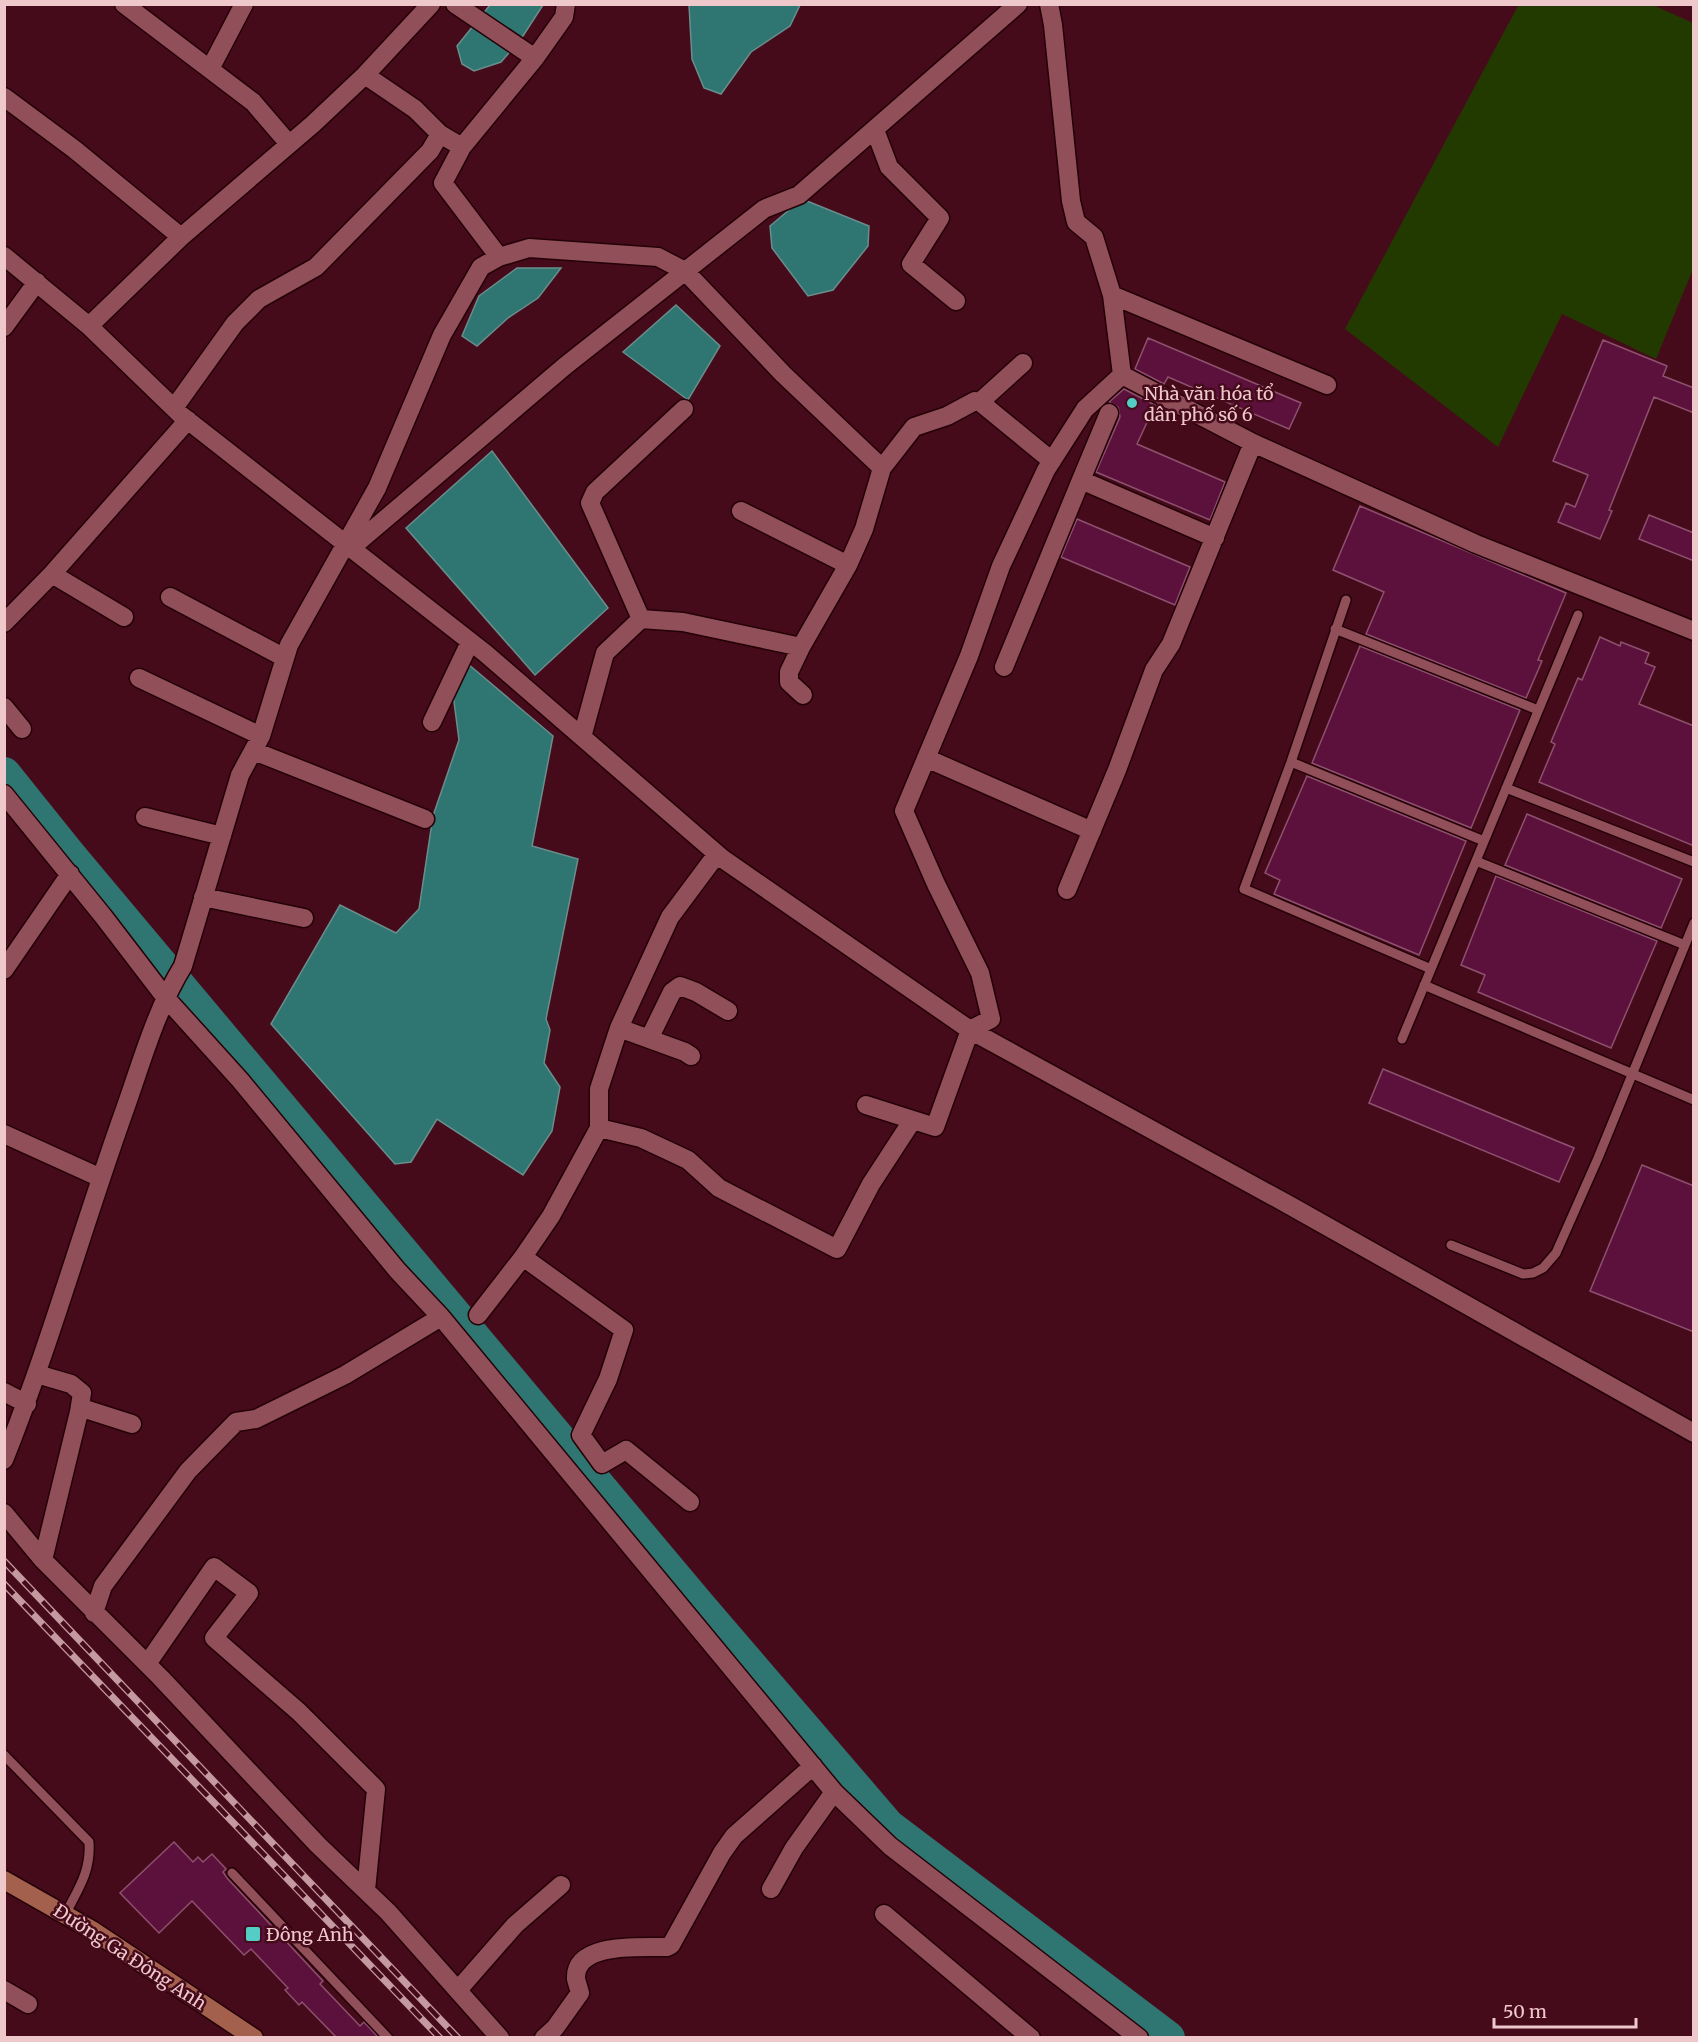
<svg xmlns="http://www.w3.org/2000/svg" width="1698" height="2042" viewBox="0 0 1698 2042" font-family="Merriweather,serif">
	<rect width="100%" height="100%" fill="#460b1b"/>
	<path fill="#223a00" d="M1519 4 1653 5 1693 23V269L1656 359 1562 314 1498 447 1345 329Z"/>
	<path fill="#2f7571" stroke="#698e8c" stroke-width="1.5" d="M490 5H543L521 39 501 62 474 71 462 64 457 46Z
		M689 5V4L800 5 790 26 751 52 721 94 704 88 692 59Z
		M802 199 869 226 868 246 833 290 808 296 772 248 770 226Z
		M517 268H561L538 298 508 318 477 346 462 336 479 296Z
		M676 305 720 346 688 400 623 352Z
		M492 451 608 608 535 675 406 528Z
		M468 664 553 736 532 846 578 859 546 1019 550 1030 544 1063 560 1087 552 1131 523 1175 437 1119 411 1162 395 1164 271 1024 340 905 396 933 419 909 433 816 459 740 453 694Z"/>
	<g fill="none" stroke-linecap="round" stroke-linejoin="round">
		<path stroke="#2f7571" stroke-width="34" d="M4 774 69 855 699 1606 888 1826 1168 2038"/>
	</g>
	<path fill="#5c113c" stroke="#8d516e" stroke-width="1.5" d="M1148 338 1301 403 1289 429 1168 377 1164 384 1135 369Z
		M1603 340 1667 366 1663 376 1694 388V413L1654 397 1609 510 1612 511 1600 539 1558 522 1566 503 1575 507 1588 475 1553 461Z
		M1124 389 1155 405 1137 444 1225 482 1210 520 1096 472 1120 417 1118 407 1109 402Z
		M1360 506 1566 593 1538 660 1542 661 1526 698 1366 634 1384 592 1333 570Z
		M1649 515 1694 533V561L1639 539Z
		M1077 519 1190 567 1175 605 1061 557Z
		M1600 637 1620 646 1621 642 1649 653 1645 663 1655 667 1639 704 1694 726V846L1539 782 1555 744 1551 742 1578 678 1582 680Z
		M1360 646 1520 710 1471 828 1312 763Z
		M1307 776 1466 841 1419 955 1274 894 1280 880 1265 873Z
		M1527 814 1682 879 1661 928 1505 865Z
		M1496 876 1657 941 1611 1048 1478 992 1485 975 1461 965Z
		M1383 1069 1574 1148 1559 1182 1369 1103Z
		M1642 1165 1694 1186V1332L1590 1291Z
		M174 1842 193 1862 198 1857 203 1862 212 1854 226 1869 223 1872 227 1878 323 1981 320 1984 360 2026 364 2022 378 2037H336L302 2002 299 2005 285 1990 288 1988 251 1949 244 1955 192 1901 159 1933 120 1893Z"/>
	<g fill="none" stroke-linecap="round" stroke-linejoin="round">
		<defs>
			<path id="lane" d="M1346 600 1291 762 1244 889 1431 969
				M1335 629 1538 710
				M1291 762 1484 841
				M1506 788 1694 862
				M1476 861 1685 945
				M1424 985 1694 1100
				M1402 1039 1578 615
				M1451 1245 1523 1274 1533 1273 1543 1268 1556 1253 1598 1158 1694 923
				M4 1755 89 1842C91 1872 78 1889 65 1915
				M232 1873 388 2038"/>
			<path id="street" d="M124 4 253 102 289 144
				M455 4 535 58
				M1049 4 1053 25 1071 201 1076 222 1094 237 1112 295 1122 375
				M210 69 244 4
				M365 75 415 109 440 134 462 147 443 183 499 257
				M4 97 74 149 181 237
				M875 130 889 167 940 218 911 264 956 301
				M462 147 535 58 564 17 566 4
				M4 256 89 326 181 415 485 653 723 859 970 1030 1289 1205 1694 1433
				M1112 295 1327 385
				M89 326 181 237 313 124 365 75 431 4
				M4 327 37 282
				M1122 375 1253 443 1476 544 1694 631
				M980 402 1023 363
				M174 408 235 323 259 299 316 267 430 151 440 134
				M1081 480 1109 413
				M741 511 848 565
				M350 549 565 366 764 209 799 195 1018 4
				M52 574 124 617
				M170 597 285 658
				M641 619 590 503 595 492 684 409
				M4 623 52 574 188 420
				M1004 667 1081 480 1215 538
				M139 678 261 736
				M803 695 789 682V672L801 647 848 565 864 529 882 468 914 427 947 416 975 401 980 402 1052 461
				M4 707 22 729
				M432 722 470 642
				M582 737 605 653 641 619 683 622 801 647
				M254 751 425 819
				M926 758 1092 831
				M4 794 103 916 165 997 240 1080 397 1270 441 1317 834 1792
				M145 817 222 836
				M1067 890 1117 770 1154 670 1171 644 1253 443
				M203 897 304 918
				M4 970 70 874
				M619 1028 685 1052 691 1056
				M649 1039 672 992 680 986 696 992 728 1011
				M866 1105 935 1127 970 1030 991 1019 980 973 936 884 904 811 969 656 1001 566 1046 470 1085 409 1122 375
				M599 1128 641 1138 688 1160 719 1188 837 1249 871 1184 912 1121
				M4 1134 101 1178
				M523 1257 551 1216 599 1128V1089L619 1028 670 917 717 854
				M478 1315 523 1257 624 1330 608 1379 581 1435 602 1464 626 1450 690 1502
				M37 1374 71 1384 82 1393 79 1412
				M4 1392 27 1404
				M4 1460C50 1345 83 1226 125 1109 142 1061 156 1010 183 966L240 775 261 736 289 645 377 488 442 335 481 267 499 257 529 248 658 257 685 271 783 374 882 468
				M4 1513 43 1560 161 1678 318 1845 388 1912 500 2038
				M43 1560 79 1412 82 1408 132 1424
				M94 1613 103 1586 188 1471 236 1422 256 1419 345 1375 441 1317
				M147 1664 214 1567 249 1593 214 1638 299 1712 376 1789 366 1890
				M771 1889 794 1848 834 1792 890 1846 1139 2038
				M884 1914 1031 2038
				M4 1990 28 2004
				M458 1990 515 1925 561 1885
				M544 2038 555 2028 580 1993C579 1989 577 1983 576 1979 574 1941 643 1948 667 1947L671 1945 722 1853 734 1836 813 1766"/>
			<path id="secondary" d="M4 1880 92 1930 254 2038"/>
		</defs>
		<use href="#lane" stroke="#240007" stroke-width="12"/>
		<use href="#street" stroke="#240007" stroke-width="21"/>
		<use href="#secondary" stroke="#240007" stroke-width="21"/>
		<use href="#lane" stroke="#904f59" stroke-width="9"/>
		<use href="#street" stroke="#904f59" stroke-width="18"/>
		<use href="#secondary" stroke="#a2604d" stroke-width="18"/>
		<defs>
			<path id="rail" d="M4 1561 458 2038
				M4 1584 440 2038"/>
		</defs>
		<use href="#rail" stroke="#c599a0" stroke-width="7"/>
		<use href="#rail" stroke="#460b1b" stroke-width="4.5" stroke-dasharray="14" stroke-linecap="butt"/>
	</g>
	<g fill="#54cdc7" stroke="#460b1b" stroke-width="2">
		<circle cx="1132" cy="403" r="6"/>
		<rect x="245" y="1926" width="16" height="16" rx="3"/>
	</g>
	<g text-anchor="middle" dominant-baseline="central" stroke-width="5" stroke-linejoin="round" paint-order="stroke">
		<g font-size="18" fill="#efc8cc" stroke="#460b1b" text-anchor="start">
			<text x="1144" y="393">Nhà văn hóa tổ<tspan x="1144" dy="21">dân phố số 6</tspan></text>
			<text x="266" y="1934">Đông Anh</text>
		</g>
		<g font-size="18" fill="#efc8cc" stroke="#460b1b">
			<text transform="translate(130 1957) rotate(33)">Đường Ga Đông Anh</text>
		</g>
	</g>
	<rect width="1698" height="2042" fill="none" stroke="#efc8cc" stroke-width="12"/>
	<path d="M1494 2018v9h142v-9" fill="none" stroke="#efc8cc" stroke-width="3"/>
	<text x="1503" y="2018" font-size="18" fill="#efc8cc" stroke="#460b1b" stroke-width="4.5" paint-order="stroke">50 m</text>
</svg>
